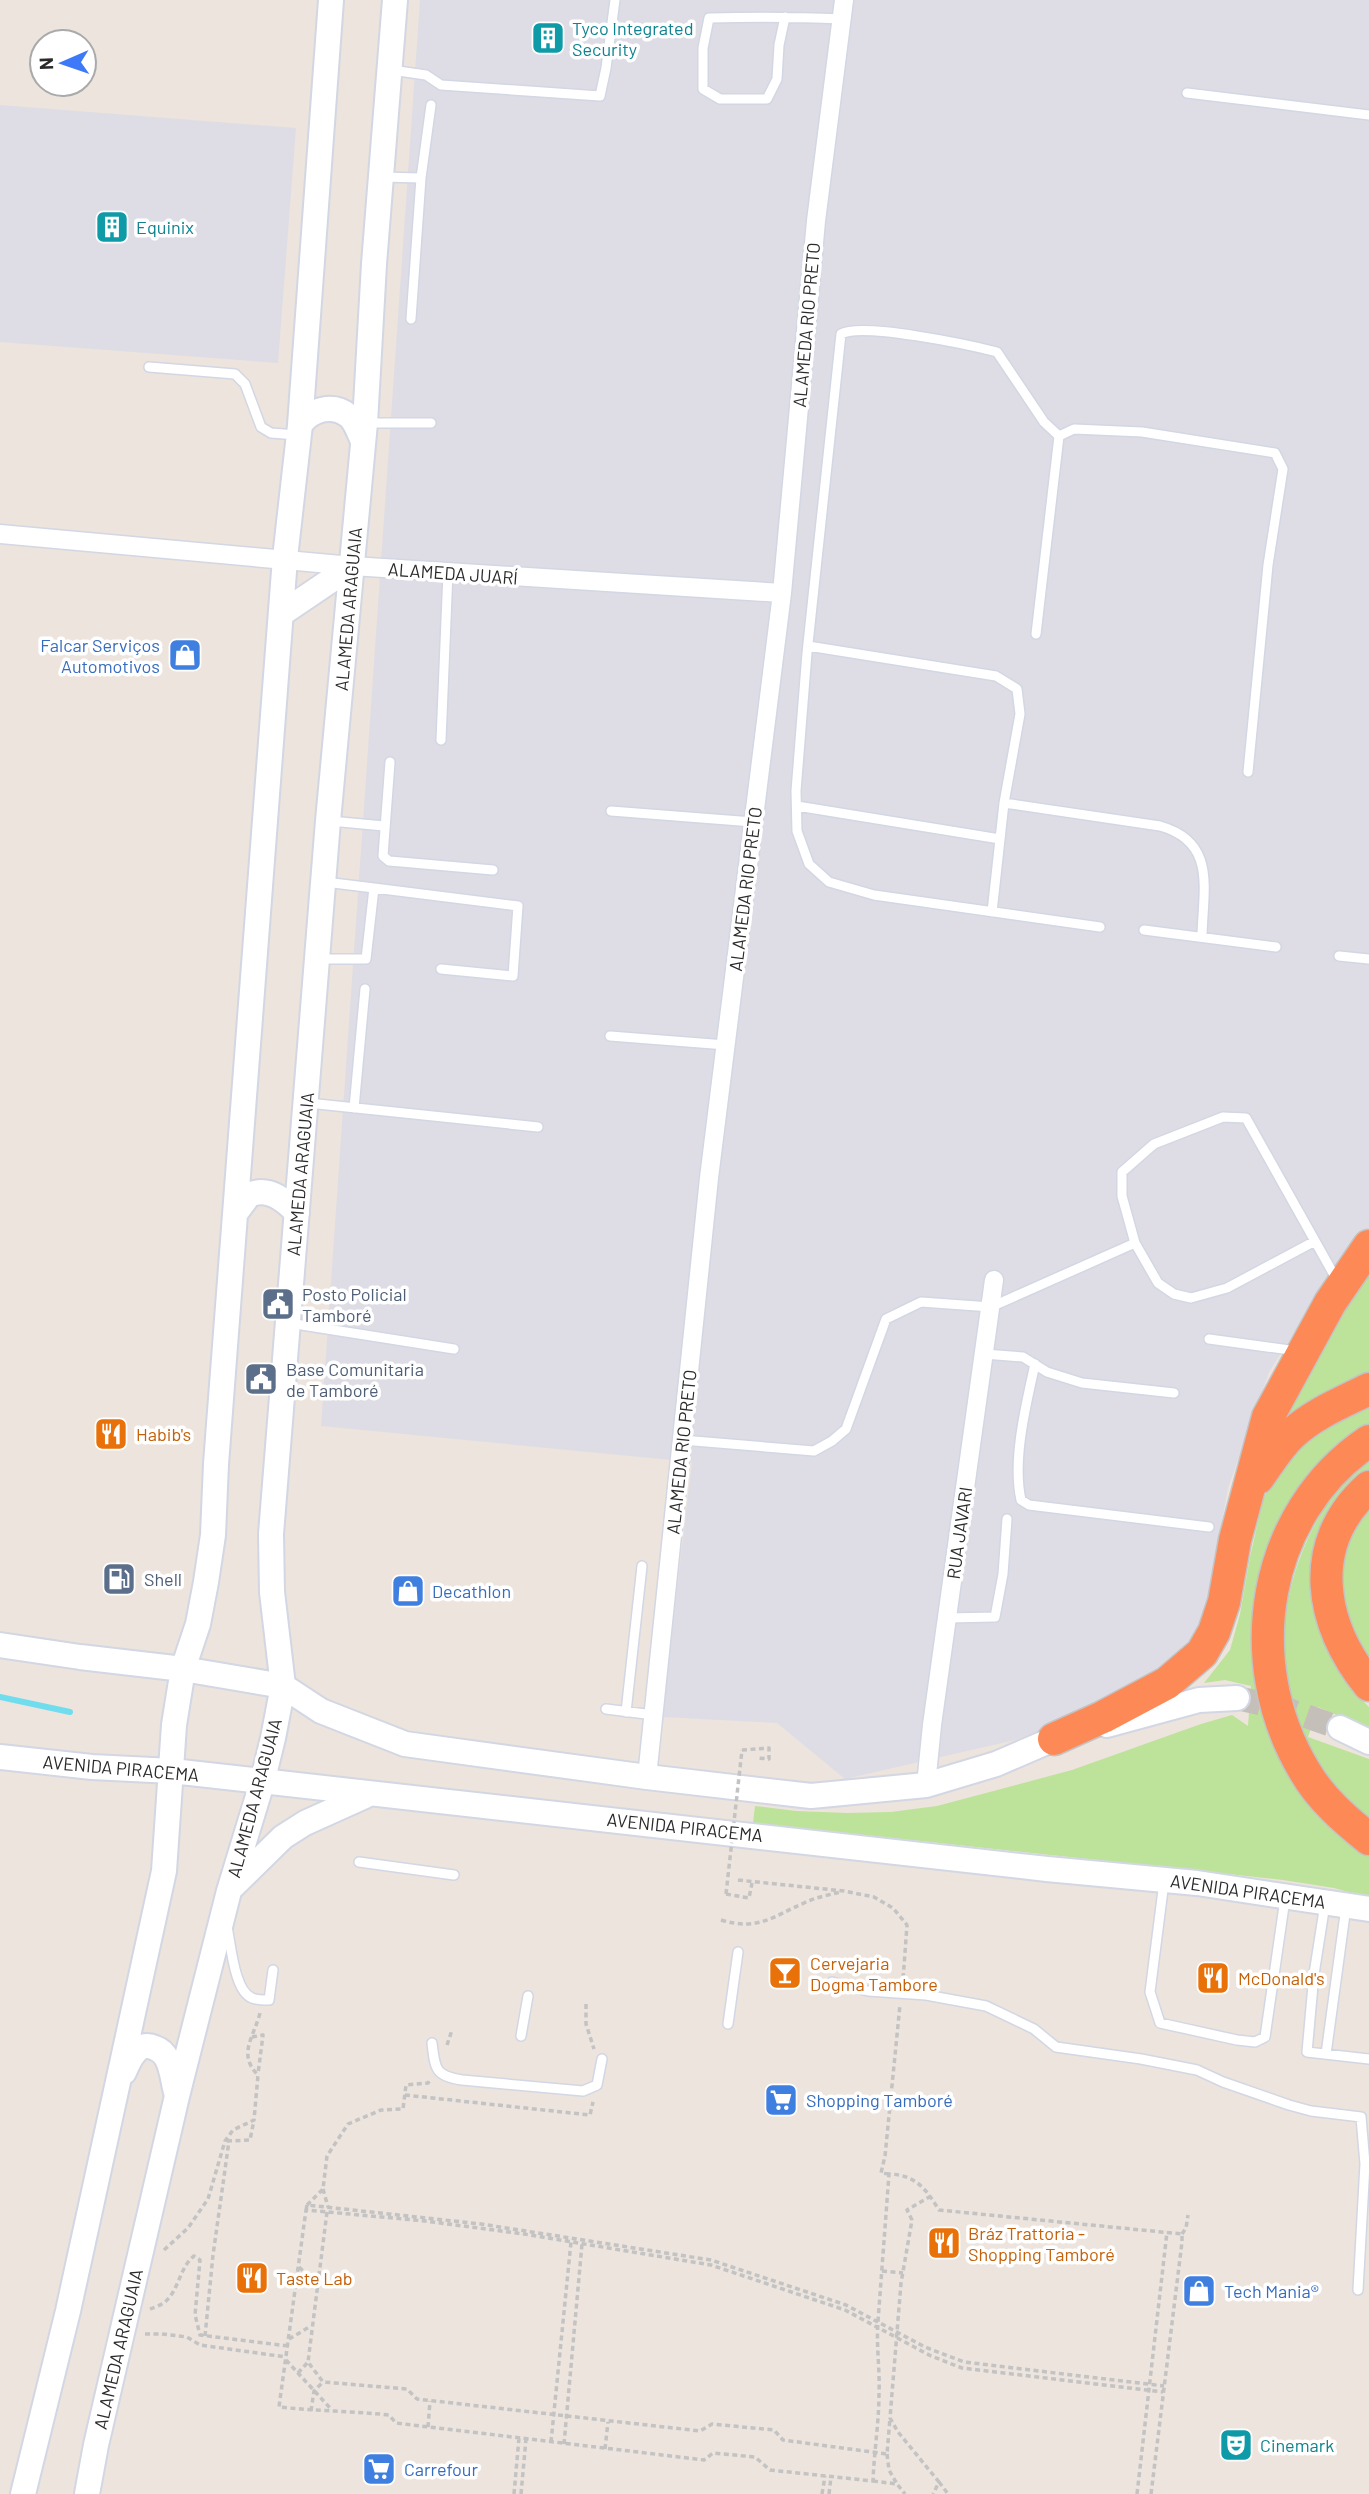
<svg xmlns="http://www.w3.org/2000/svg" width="1369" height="2494" viewBox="0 0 1369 2494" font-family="Barlow,sans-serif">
	<rect width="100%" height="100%" fill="#ece4dd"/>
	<path fill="#dedde5" d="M420 0H1369V1227L1332 1273 1269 1372 1228 1488 1203 1625 1182 1664 1144 1692 1015 1740 845 1779 777 1723 662 1717 692 1462 321 1426Z
		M0 105 296 128 278 363 0 342Z"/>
	<path fill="#bce399" d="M1369 1266V1382L1277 1437 1292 1398Z
		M1369 1402V1433L1327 1466 1258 1644 1352 1844 1369 1855V1898L1334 1888 1283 1880 753 1823 755 1806 796 1811 847 1813 891 1812 937 1806 1072 1770 1201 1724 1232 1715 1248 1726 1251 1686 1225 1680 1204 1683 1230 1650 1240 1614 1250 1557 1263 1500 1277 1470 1303 1438Z
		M1369 1462V1479L1342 1505 1331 1654 1352 1690 1369 1707V1733L1341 1717 1318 1707 1308 1737 1369 1759V1824C1354 1808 1329 1788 1318 1769 1298 1735 1283 1693 1283 1653 1282 1587 1312 1500 1369 1462Z
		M1369 1507V1674L1343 1624 1341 1543Z"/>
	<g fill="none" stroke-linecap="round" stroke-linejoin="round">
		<path stroke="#70ddee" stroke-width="6" d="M0 1697 70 1712"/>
		<path stroke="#c5bfb9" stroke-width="24" stroke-dasharray="24 12" stroke-linecap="butt" d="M1237 1698 1286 1709 1340 1728"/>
		<defs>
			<path id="lane" d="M785 17 779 45 777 79 767 99H720L703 89V48L709 18C753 17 797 17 842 19
				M391 70 426 75 441 85 600 96 606 68 615 0
				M1187 93 1369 115
				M382 177 421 178 411 319
				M421 178 431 105
				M149 367 235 374 245 384 261 427 271 433 297 435
				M366 423H431
				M1036 634 1059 436
				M808 646 996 676 1017 689 1020 714 1004 803 992 912
				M441 740 448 572
				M390 762 383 856 389 861 401 862 493 870
				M1004 803 1160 826C1217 842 1203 889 1202 936
				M797 806 1000 839
				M611 811 753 822
				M330 821 384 826
				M374 888 518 906 513 976 441 969
				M1100 927 874 895 829 882 809 864 797 831 796 791 807 653 841 334C862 322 970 345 997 352L1044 422 1059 436 1074 429 1142 432 1275 453 1283 469 1268 565 1248 772
				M1144 930 1276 947
				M1339 956 1369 959
				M319 959H366L374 888 325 882
				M610 1036 726 1045
				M308 1103 538 1127
				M354 1108 365 989
				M1135 1243 1158 1283 1174 1294 1191 1298 1227 1288 1315 1241
				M289 1323 454 1349
				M1209 1339 1297 1351
				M984 1354 1023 1357 1047 1372 1082 1383 1174 1393
				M1035 1364C1026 1405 1012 1460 1021 1500L1029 1505 1209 1527
				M682 1440 814 1451 832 1441 846 1429 886 1319 921 1302 991 1307 1135 1243 1122 1196V1172L1154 1144 1223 1117 1246 1118 1338 1282
				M947 1618 995 1617 1003 1574 1007 1519
				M606 1709 654 1715
				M626 1712 642 1566
				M359 1862 454 1875
				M1164 1882 1150 1992 1160 2023 1237 2040 1255 2042 1265 2037 1285 1899
				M1325 1904 1314 1974 1307 2052 1369 2059
				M227 1927C231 1944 234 1991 252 1998 257 2000 264 2000 269 2000L273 1970
				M832 1982 868 1991 926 1995 986 2006 1034 2029 1056 2047 1141 2059 1197 2070 1223 2082 1289 2105 1311 2111 1361 2117 1365 2164 1358 2290
				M728 2024 738 1952
				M521 2036 528 1996
				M432 2043C435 2069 435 2076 462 2080L583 2091 597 2085 602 2059
				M1326 2054 1346 1907"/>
			<path id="street" d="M0 534 352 566 782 593
				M647 1777 709 1178 782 593 816 221 844 0
				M926 1785 932 1725 994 1280"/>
			<path id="secondary" d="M300 425C311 409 333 403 349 416 356 422 359 433 363 441
				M281 614 352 566
				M237 1211 249 1195C268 1186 285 1200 297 1213
				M0 1645 80 1657 183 1669 283 1686 321 1711 405 1744 647 1777 811 1796 926 1785 996 1764 1054 1739 1069 1735
				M1107 1725 1199 1700 1237 1698
				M1340 1728 1369 1742
				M0 1757 92 1767 172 1771 1047 1869 1197 1883 1369 1909
				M232 1887 283 1837 305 1823 365 1796
				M124 2072C130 2058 138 2040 155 2048 161 2050 164 2053 167 2059 172 2068 173 2081 176 2092
				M23 2494 68 2311 164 1871 174 1725 183 1669 198 1624 206 1582 213 1535 216 1464 285 558 300 425 331 0
				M87 2494 96 2445 177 2096 229 1891 262 1783 273 1738 283 1686 272 1592 271 1534 328 821 365 423 374 264 395 0"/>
			<path id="highway" d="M1369 1441C1262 1513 1239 1661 1304 1770 1320 1798 1344 1819 1369 1839
				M1258 1478C1269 1463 1278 1447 1292 1434 1313 1414 1343 1402 1369 1389
				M1369 1487C1305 1544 1320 1625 1369 1685
				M1054 1739 1103 1717 1167 1683 1202 1653 1214 1632 1224 1602 1235 1540 1268 1417 1330 1303 1369 1246"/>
		</defs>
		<use href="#lane" stroke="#d2d7e3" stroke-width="12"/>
		<use href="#street" stroke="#d2d7e3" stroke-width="21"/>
		<use href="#secondary" stroke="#d2d7e3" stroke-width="28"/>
		<use href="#highway" stroke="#c3c3c3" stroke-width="35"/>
		<path stroke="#c3c3c3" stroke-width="3.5" stroke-dasharray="5 3.5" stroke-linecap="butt" d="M742 1750 769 1748V1759L758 1758
			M738 1880 844 1891 874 1897 893 1908 907 1925 903 1980
			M726 1894 749 1898 752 1883
			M721 1920C758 1931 772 1917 804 1903 816 1897 829 1895 841 1892
			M586 2004V2024L594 2049
			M252 2037 263 2035 258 2074
			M447 2045 452 2030
			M405 2095 590 2115 593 2102
			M227 2141 250 2140 254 2120
			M889 2174 881 2173 885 2156 900 2005
			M323 2189 328 2207
			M931 2196 907 2210 912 2220 901 2283 890 2418 898 2432 939 2482 933 2494
			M307 2205 323 2189 327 2156 348 2124 381 2110 403 2109 406 2085 428 2083 430 2080
			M306 2210 307 2205 481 2224 711 2260 846 2305 925 2347 964 2362 1164 2386
			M327 2212 308 2362 323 2382 407 2389 417 2399 700 2431 712 2424 774 2430 783 2440 887 2454 890 2418
			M1182 2234 1186 2228 1188 2215
			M164 2250 188 2228 208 2199 225 2141 233 2130 254 2120 258 2075C237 2054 254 2037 260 2013
			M299 2267 318 2285
			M882 2271 903 2273
			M150 2309C155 2307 162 2305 166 2301 179 2289 180 2267 194 2256L200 2260 195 2315 200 2335 288 2346
			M145 2334H162L187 2337 200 2345 286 2357
			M205 2336 213 2255 229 2141
			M289 2339 311 2326
			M286 2360 331 2409
			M298 2373 308 2362
			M311 2411 314 2391 323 2382
			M428 2427 430 2401
			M551 2442 571 2242
			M564 2444 582 2244
			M605 2449 608 2422
			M887 2454 889 2470 897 2484
			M873 2481 897 2484 905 2494
			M939 2482 948 2494
			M514 2494 519 2438
			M521 2494 526 2439
			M822 2494 825 2476
			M829 2494 831 2477
			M1137 2494 1167 2232
			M1151 2494 1182 2242V2234L939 2210C926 2189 916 2175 889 2174L878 2321C876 2345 880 2369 879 2393 879 2423 874 2452 873 2481L770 2470 755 2457 713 2453 704 2460 396 2423 389 2415C352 2411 316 2411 279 2407L306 2210 425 2221 524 2234 711 2265 845 2310 931 2356 962 2368 1163 2392"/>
		<use href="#lane" stroke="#fff" stroke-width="9"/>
		<use href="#street" stroke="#fff" stroke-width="18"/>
		<use href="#secondary" stroke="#fff" stroke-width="24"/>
		<use href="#highway" stroke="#fd8957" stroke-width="32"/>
		<path stroke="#c3c3c3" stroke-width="3.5" stroke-dasharray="5 3.5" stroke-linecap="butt" d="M726 1894 742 1750"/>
	</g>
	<defs>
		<symbol id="building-square" viewBox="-11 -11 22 22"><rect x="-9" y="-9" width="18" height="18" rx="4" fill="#0f9aa8" stroke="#fff"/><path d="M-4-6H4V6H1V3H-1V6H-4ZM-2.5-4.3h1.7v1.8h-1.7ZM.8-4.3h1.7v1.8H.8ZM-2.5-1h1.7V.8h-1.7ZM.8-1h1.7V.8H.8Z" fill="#fff"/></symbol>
		<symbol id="shop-square" viewBox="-11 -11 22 22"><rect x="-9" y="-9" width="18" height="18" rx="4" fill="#3f7fe0" stroke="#fff"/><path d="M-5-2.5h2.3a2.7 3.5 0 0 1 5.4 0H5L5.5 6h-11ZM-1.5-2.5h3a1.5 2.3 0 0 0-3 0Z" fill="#fff"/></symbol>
		<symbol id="civic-square" viewBox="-11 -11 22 22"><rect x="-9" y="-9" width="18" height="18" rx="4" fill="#5c6f8a" stroke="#fff"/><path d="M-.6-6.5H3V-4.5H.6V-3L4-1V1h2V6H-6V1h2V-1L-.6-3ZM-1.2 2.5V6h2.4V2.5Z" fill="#fff"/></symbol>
		<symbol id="restaurant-square" viewBox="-11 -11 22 22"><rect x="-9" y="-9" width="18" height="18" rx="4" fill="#e8710a" stroke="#fff"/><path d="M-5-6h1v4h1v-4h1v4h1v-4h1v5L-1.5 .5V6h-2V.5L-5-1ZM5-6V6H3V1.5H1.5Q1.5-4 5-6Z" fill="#fff"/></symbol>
		<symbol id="fuel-square" viewBox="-11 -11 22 22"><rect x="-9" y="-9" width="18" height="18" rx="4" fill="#5c6f8a" stroke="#fff"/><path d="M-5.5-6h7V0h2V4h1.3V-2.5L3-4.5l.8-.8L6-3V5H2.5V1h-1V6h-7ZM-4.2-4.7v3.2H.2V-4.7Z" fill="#fff"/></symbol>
		<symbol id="bar-square" viewBox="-11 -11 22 22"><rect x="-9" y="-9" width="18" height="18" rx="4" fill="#e8710a" stroke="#fff"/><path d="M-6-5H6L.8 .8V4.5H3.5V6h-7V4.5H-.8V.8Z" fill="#fff"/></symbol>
		<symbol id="supermarket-square" viewBox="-11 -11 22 22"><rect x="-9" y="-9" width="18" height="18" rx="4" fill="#3f7fe0" stroke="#fff"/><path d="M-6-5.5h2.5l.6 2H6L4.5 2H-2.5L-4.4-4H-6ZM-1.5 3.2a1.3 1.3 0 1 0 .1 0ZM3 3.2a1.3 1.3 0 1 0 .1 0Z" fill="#fff"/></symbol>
		<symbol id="theatre-square" viewBox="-11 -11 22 22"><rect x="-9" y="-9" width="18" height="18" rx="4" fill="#0f9aa8" stroke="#fff"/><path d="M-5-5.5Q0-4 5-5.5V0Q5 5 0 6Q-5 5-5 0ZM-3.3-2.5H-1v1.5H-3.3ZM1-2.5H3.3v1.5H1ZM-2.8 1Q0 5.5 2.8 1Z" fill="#fff"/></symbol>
	</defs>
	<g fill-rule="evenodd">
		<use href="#building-square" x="529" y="19" width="38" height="38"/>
		<use href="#building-square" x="93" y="208" width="38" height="38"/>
		<use href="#shop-square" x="166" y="636" width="38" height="38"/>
		<use href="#civic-square" x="259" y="1285" width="38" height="38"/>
		<use href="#civic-square" x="242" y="1360" width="38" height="38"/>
		<use href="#restaurant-square" x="92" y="1415" width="38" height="38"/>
		<use href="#fuel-square" x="100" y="1560" width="38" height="38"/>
		<use href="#shop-square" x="389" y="1572" width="38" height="38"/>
		<use href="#bar-square" x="766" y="1954" width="38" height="38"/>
		<use href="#restaurant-square" x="1194" y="1959" width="38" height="38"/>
		<use href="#supermarket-square" x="762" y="2081" width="38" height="38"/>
		<use href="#restaurant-square" x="925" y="2224" width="38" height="38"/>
		<use href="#restaurant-square" x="233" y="2259" width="38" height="38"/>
		<use href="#shop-square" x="1180" y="2272" width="38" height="38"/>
		<use href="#theatre-square" x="1217" y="2426" width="38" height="38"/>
		<use href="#supermarket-square" x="360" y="2450" width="38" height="38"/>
	</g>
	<g text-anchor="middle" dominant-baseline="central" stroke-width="7" stroke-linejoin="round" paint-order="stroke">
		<g font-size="18" fill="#0d838f" stroke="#fff" text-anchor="start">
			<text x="572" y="28">Tyco Integrated<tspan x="572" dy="21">Security</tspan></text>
			<text x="136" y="227">Equinix</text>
			<text x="1260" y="2445">Cinemark</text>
		</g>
		<g font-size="18" fill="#2a2a2a" stroke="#fff">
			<text transform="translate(806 325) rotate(-85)">ALAMEDA RIO PRETO</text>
			<text transform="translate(453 573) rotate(4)">ALAMEDA JUARÍ</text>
			<text transform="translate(348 609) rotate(-85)">ALAMEDA ARAGUAIA</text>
			<text transform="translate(745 889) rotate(-83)">ALAMEDA RIO PRETO</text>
			<text transform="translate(300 1174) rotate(-85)">ALAMEDA ARAGUAIA</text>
			<text transform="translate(681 1452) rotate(-84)">ALAMEDA RIO PRETO</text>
			<text transform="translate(959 1533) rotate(-82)">RUA JAVARI</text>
			<text transform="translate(121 1768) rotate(5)">AVENIDA PIRACEMA</text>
			<text transform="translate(254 1798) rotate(-75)">ALAMEDA ARAGUAIA</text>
			<text transform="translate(685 1827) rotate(6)">AVENIDA PIRACEMA</text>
			<text transform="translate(1248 1891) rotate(8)">AVENIDA PIRACEMA</text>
			<text transform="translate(118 2349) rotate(-77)">ALAMEDA ARAGUAIA</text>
		</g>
		<g font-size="18" fill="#366cbe" stroke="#fff" text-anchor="start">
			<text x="160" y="645" text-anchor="end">Falcar Serviços<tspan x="160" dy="21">Automotivos</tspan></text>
			<text x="432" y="1591">Decathlon</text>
			<text x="806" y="2100">Shopping Tamboré</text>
			<text x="1224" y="2291">Tech Mania®</text>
			<text x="404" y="2469">Carrefour</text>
		</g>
		<g font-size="18" fill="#4e5e75" stroke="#fff" text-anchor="start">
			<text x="302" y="1294">Posto Policial<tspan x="302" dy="21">Tamboré</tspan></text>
			<text x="286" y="1369">Base Comunitaria<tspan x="286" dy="21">de Tamboré</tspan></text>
			<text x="144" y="1579">Shell</text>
		</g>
		<g font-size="18" fill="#c56008" stroke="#fff" text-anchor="start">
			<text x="136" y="1434">Habib's</text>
			<text x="810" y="1963">Cervejaria<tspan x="810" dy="21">Dogma Tambore</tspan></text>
			<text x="1238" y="1978">McDonald's</text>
			<text x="968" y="2233">Bráz Trattoria -<tspan x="968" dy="21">Shopping Tamboré</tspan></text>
			<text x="276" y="2278">Taste Lab</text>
		</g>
	</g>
	<g transform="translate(63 63) rotate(268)"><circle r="33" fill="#ffffff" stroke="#aaaaaa" stroke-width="2"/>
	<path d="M0-5L12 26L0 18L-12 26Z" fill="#3e79f8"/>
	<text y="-10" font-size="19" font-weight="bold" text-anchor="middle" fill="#2a2a2a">N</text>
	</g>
</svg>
